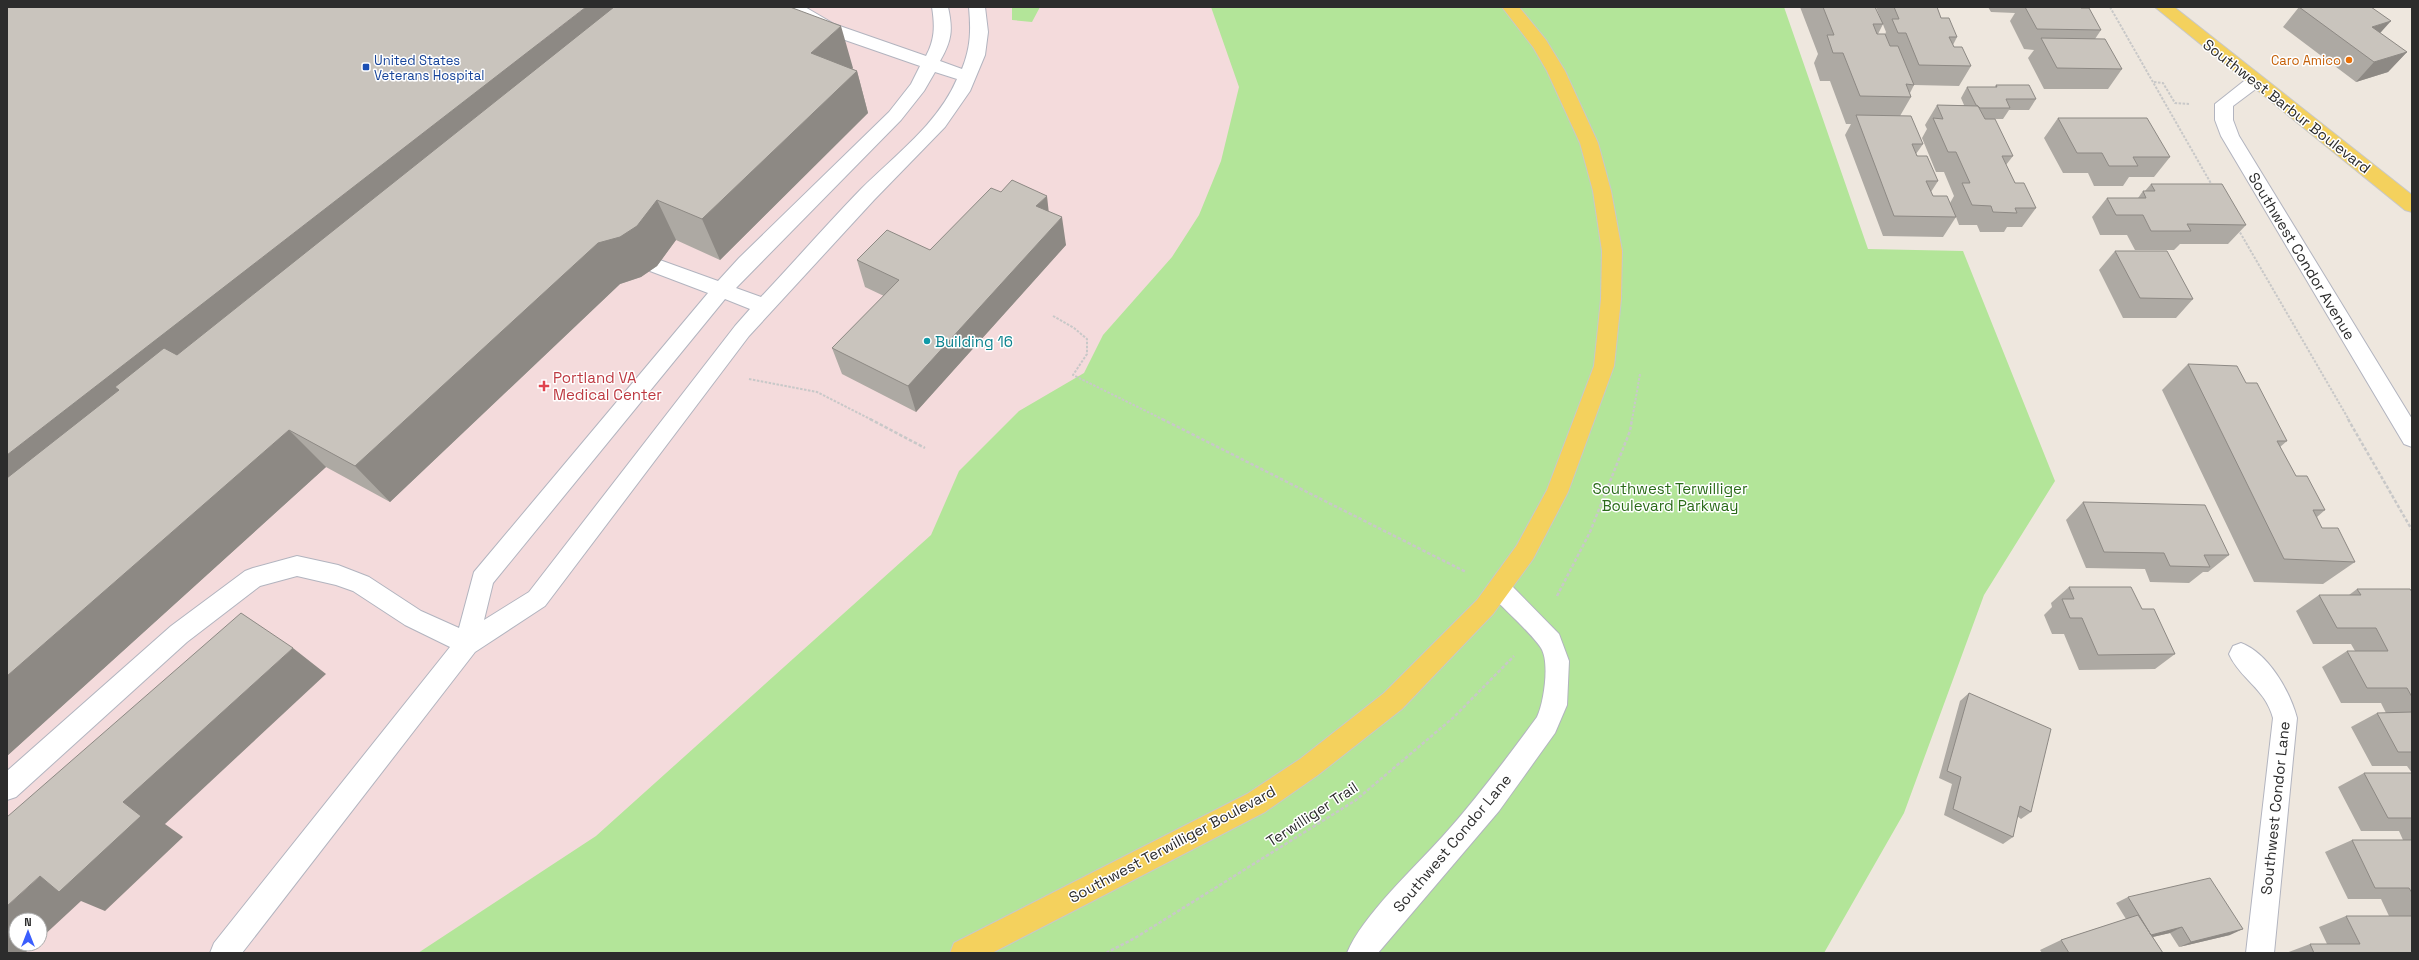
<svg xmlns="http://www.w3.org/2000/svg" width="2419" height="960" viewBox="0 0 2419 960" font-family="'Space Grotesk',sans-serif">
	<rect width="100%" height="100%" fill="#eee7de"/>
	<path fill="#f4dbdc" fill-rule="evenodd" d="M7 7H1223L1255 89 1218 225 944 547 499 953H7ZM16 920H40V944H16Z"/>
	<path fill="#b3e599" d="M1012 7H1040L1032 22 1012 20Z
		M1211 7H1784L1868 249 1963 251 2055 481 1984 595 1904 813 1824 953H418L596 836 931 535 959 471 1019 411 1084 373 1103 335 1172 257 1199 215 1221 161 1239 87Z"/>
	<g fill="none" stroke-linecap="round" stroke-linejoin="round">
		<defs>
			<path id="minor" d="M786 7H805L834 24 926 56C935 39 935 26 932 7H948C953 30 952 40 940 61L962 69C971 47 971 30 969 7H985L988 32 985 55 970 91 945 127 874 200 749 336 545 606 475 652 242 953H210L214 943 450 647 405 625 353 591 336 585 297 576 260 586 187 642 16 797 7 800V771L171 626 245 571 253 568 297 556 338 565 369 577 421 611 459 628 474 572 708 293 650 271 647 266 650 261 657 259 718 281 739 258 889 112 911 84 920 66 822 32 808 25ZM935 72 957 79C938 124 894 156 861 189 827 224 795 261 761 297L736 288 901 120 924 91ZM725 299 750 309 735 326 529 592 484 620 493 583Z
				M2255 75 2261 77 2264 81 2261 85 2233 106V120L2239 136 2412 419V447L2404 444 2221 136 2215 120V104L2249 77Z
				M1500 579 1508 582 1559 634 1569 661 1567 705 1555 733 1499 811 1378 953H1347C1362 916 1415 867 1443 836 1477 798 1507 758 1537 717 1544 702 1550 662 1541 648 1532 634 1504 609 1492 596L1488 589 1492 582Z
				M2241 643C2268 653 2290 691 2297 718L2274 953H2246L2273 718C2265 688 2240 679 2229 654L2233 646Z"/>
			<path id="major" d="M1502 7H1519L1546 40 1565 71 1598 143 1611 191 1622 251 1621 299 1614 366 1568 492 1533 559 1493 614 1402 709 1318 775 1265 812 992 953H950L954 943 1247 794 1300 759 1384 693 1477 600 1517 545 1547 490 1594 366 1601 299 1602 251 1593 191 1580 143 1547 71 1533 47Z
				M2155 7H2174L2412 195V212L2405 210Z"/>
		</defs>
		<use href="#minor" stroke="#b2b4bf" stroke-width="2"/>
		<use href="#major" stroke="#c8c8c8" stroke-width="2"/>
		<path stroke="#c8c8c8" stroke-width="2" stroke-dasharray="2.5 1.5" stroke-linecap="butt" d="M2110 7 2213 187
			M2154 82 2163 83 2175 103 2189 104
			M2238 229 2349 420
			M1053 316 1074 328 1087 339V354L1073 375 1164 420
			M749 379 817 392 872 420
			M1632 420 1640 374"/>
		<path stroke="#c8c8c8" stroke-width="2.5" stroke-dasharray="3.5 2" stroke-linecap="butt" d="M870 419 925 448
			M1162 419 1466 572
			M2348 419 2412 530
			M1557 596 1590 532 1630 431 1632 419
			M1106 953 1135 938 1356 800 1454 717 1514 656"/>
		<use href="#minor" fill="#fff" fill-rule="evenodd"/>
		<use href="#major" fill="#f4d15d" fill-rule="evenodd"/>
	</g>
	<path fill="#ada9a3" d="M7 7 853 68 852 69 857 71 868 113 720 260 676 240 657 266 641 277 620 284 390 502 326 467 7 756Z
		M1792 7H1875L1883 24 1878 34H1885L1886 32 1876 7H1937L1941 18 1957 37 1953 45 1954 47 1971 66 1959 86 1914 85 1910 93 1911 97 1900 116 1923 144 1916 154 1938 181 1931 192 1933 196 1950 203 1954 196 1944 172H1936L1922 138 1927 129 1925 125 1937 105H1964L1961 98 1967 87H1995L1996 85 2036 99 2029 110H2009L2003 119H1985L2013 156 2006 165 2015 183 2036 208 2022 227H2007L2004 232H1980L1977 225H1959L1956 217 1943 237 1883 236 1845 135 1851 124H1846L1830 81H1820L1814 63 1818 54 1800 7Z
		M1988 7H2081L2101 30 2095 39 2122 69 2108 89H2044L2028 58 2034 50 2024 49 2010 21 2015 13 1991 12Z
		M2299 7 2407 52 2388 72 2356 82 2283 27Z
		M2058 118 2170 157 2154 177H2129L2123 186H2094L2088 173H2063L2044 138Z
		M2151 184 2246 225 2228 244H2180L2174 250H2135L2127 235H2100L2092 217 2107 198H2138L2143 191H2145Z
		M1049 212 1066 245 916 412 842 374 832 348 884 296 865 287 857 260 930 250Z
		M2115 251 2193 299 2176 318H2123L2099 270Z
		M2188 364 2246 383 2287 441 2280 447 2296 476 2325 510 2317 517 2322 528 2355 562 2323 584 2254 582 2162 390Z
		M2083 502 2229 555 2208 572H2203L2189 583 2150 582 2145 569 2086 568 2066 520Z
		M2069 587 2142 609 2175 654 2155 669 2079 670 2064 634H2052L2044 615 2052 607 2051 603Z
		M2357 589 2412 592V953H2286L2310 944H2327L2319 927 2346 916H2389L2381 899H2348L2325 852 2352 840H2403L2399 831H2361L2338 787 2364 773H2412L2407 766H2372L2351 727 2377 713H2386L2381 703H2341L2322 667 2347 651H2355L2351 644H2313L2296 611 2319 595H2349Z
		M1969 693 2031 812 2021 819 2017 816 2013 837 2003 844 1944 815 1952 784 1939 778 1960 701Z
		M2128 897 2230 935 2179 947 2170 933 2153 937 2163 953H2042L2040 950 2061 940 2126 919 2116 903Z"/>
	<path fill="#8d8984" d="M586 7H665L153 420 115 387 153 420 7 538V455Z
		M2391 21 2373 41 2372 27Z
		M841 26 853 68 824 96 811 53Z
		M2407 52 2388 72 2356 82 2374 62Z
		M857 71 868 113 720 260 702 219Z
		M1047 196 1050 223 1036 206Z
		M657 200 676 240 657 266 641 277 620 284 390 502 355 466 598 243Z
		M1062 217 1066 245 916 412 908 386Z
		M289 430 326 467 7 756V676Z
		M293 648 326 674 165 824 183 837 105 911 81 901 40 939V920H16V944H35L25 953H7V906Z
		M2182 927 2170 933 2139 940 2151 935Z
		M2243 929 2230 935 2179 947 2191 942Z"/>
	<path fill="#c9c4bd" stroke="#8d8984" d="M7 7H586L7 455Z
		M614 7H790L841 26 811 53 857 71 702 219 657 200 637 226 620 237 598 243 355 466 289 430 7 676V478L119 390 115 387 164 348 177 355Z
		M1823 7H1875L1883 24H1873L1877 34H1885L1890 46H1898L1914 85 1906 84 1911 97 1860 96 1843 53H1833L1827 35H1834Z
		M1894 7H1937L1941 18H1949L1957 37H1949L1954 47H1962L1971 66 1919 65 1906 33H1898L1892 19H1899Z
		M2025 7H2081V8H2089L2101 30 2037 29Z
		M2299 7H2371L2391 21 2372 27 2407 52 2374 62Z
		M2041 38 2105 39 2122 69 2057 68Z
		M1996 85H2029L2036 99H2006L2010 108H1980L1978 106 1976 105 1967 87H1997Z
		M1937 105 1978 106 1985 119H1995L2013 156H2002L2015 183H2024L2036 208H2015L2017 213 1993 212 1991 206 1972 205 1962 183H1970L1956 152H1948L1933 118 1943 119Z
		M1856 115 1911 116 1923 144H1912L1917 156H1927L1938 181H1926L1933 196H1947L1956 217 1894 216Z
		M2058 118H2147L2170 157H2133L2138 166H2109L2102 153H2077Z
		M1012 180 1047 196 1036 206 1062 217 908 386 832 348 899 280 857 260 887 230 930 250 991 188 1001 192Z
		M2151 184H2222L2246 225 2187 224 2191 231H2151L2143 215H2116L2107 198H2146L2143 191H2155Z
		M2115 251H2167L2193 299 2140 298Z
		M2188 364 2237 366 2246 383H2257L2287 441H2277L2296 476H2307L2325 510H2313L2322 528H2338L2355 562 2284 559Z
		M2083 502 2205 505 2229 555H2204L2210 567 2170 566 2164 553 2104 552Z
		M2069 587H2131L2142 609H2154L2175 654 2098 655 2082 618H2070L2062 599H2074Z
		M2357 589H2410L2412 592V697L2407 688H2367L2347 651H2388L2376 628H2337L2319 595H2361Z
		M241 613 293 648 123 802 141 816 59 892 40 876 7 906V817Z
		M1969 693 2051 729 2031 812 2020 806 2013 837 1953 809 1961 777 1947 771Z
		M2412 712V752H2398L2377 713Z
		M2364 773H2412V818H2388Z
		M2352 840H2412V893L2409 888H2375Z
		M2210 878 2243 929 2191 942 2182 927 2151 935 2128 897Z
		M2138 915 2163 953H2069L2061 940Z
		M2346 916H2412V953H2314L2310 944H2360Z"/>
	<circle fill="#e8710a" stroke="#fff" stroke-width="1.5" cx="2349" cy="60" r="4"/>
	<rect fill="#1a4fb4" stroke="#fff" stroke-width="1.5" x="362" y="63" width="8" height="8" rx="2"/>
	<circle fill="#0f9aa8" stroke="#fff" stroke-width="1.5" cx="927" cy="341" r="4"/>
	<path fill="#e0444e" stroke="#fff" stroke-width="1.5" d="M542 380h4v4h4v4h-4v4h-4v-4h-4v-4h4z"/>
	<g text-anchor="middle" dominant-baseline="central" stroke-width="3" stroke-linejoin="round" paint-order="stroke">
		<g font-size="13" fill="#164399" stroke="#fff" text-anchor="start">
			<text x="374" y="60">United States<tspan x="374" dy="15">Veterans Hospital</tspan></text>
		</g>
		<g font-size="13" fill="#c56008" stroke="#fff" text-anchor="end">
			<text x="2341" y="60">Caro Amico</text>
		</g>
		<g font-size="15" fill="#2c2c2c" stroke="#fff">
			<text transform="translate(2287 106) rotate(38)">Southwest Barbur Boulevard</text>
			<text transform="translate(2302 256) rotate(59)">Southwest Condor Avenue</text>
			<text transform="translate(2275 808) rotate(-84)">Southwest Condor Lane</text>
			<text transform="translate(1312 814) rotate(-33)">Terwilliger Trail</text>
			<text transform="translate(1452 843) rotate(-50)">Southwest Condor Lane</text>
			<text transform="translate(1172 844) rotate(-28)">Southwest Terwilliger Boulevard</text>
		</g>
		<g font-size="15" fill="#0d838f" stroke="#fff" text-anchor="start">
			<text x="935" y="341">Building 16</text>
		</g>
		<g font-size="15" fill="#be3a42" stroke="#fff" text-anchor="start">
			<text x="553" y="377">Portland VA<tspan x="553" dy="17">Medical Center</tspan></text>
		</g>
		<g font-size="15" fill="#2a6b19" stroke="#fff">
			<text x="1670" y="488">Southwest Terwilliger<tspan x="1670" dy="17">Boulevard Parkway</tspan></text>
		</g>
	</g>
	<rect width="2419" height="960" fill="none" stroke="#2c2c2c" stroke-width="16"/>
	<g transform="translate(28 932)"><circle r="19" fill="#ffffff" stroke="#ababab"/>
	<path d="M0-3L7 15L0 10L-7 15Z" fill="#3b5efe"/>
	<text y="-6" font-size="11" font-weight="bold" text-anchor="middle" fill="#2c2c2c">N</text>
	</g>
</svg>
